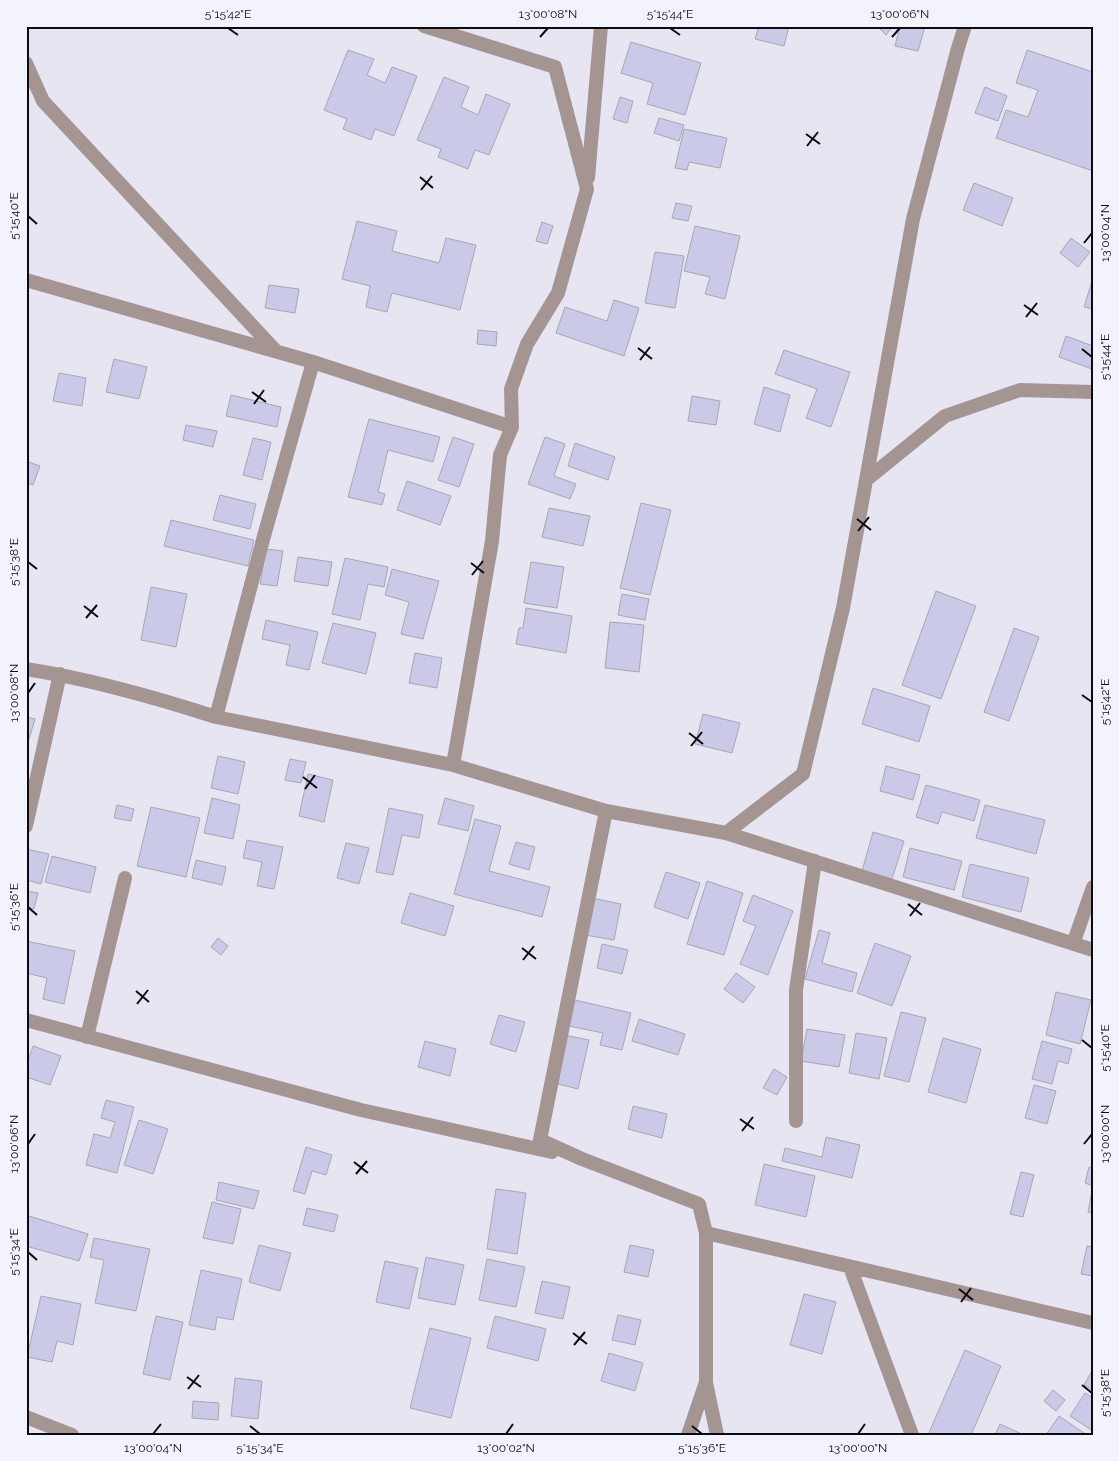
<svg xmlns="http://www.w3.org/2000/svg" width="1119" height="1461" viewBox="0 0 1119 1461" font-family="Raleway,sans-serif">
	<rect width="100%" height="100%" fill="#e6e5f1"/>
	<path fill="#cac9e7" stroke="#a7a7b1" d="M759 26H789L784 46 755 39Z
		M877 26H893L886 35Z
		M900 26H925L918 51 895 46Z
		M631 42 701 63 685 115 647 104 653 83 621 73Z
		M348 50 374 59 367 75 385 83 392 67 417 76 394 136 375 129 371 140 343 129 347 119 324 110Z
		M1027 50 1093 72V171L996 138 1006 110 1028 117 1038 90 1016 83Z
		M444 77 469 87 461 107 478 115 486 94 510 104 489 155 475 150 468 169 438 157 441 149 417 140Z
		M985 87 1007 96 998 121 975 113Z
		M620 97 633 101 627 123 613 119Z
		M659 118 684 125 679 141 654 133Z
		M684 129 727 138 720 168 689 162 687 170 675 168Z
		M974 183 1013 198 1002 226 963 210Z
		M676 203 692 206 688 221 672 218Z
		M357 221 397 231 392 251 439 263 446 238 476 245 460 310 392 293 387 312 366 307 370 286 342 279Z
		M542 222 553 226 547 244 536 241Z
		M695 226 740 236 725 299 705 294 710 277 684 271Z
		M1071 238 1090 252 1078 267 1060 253Z
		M655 252 684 256 675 308 645 303Z
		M1093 278V309L1084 307Z
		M269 285 299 289 295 313 265 308Z
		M614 300 639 308 624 356 556 333 565 307 607 321Z
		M478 330 497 332 496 346 477 344Z
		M1066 336 1093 346 1092 369 1059 357Z
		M784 350 850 372 831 427 806 418 817 389 775 374Z
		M114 359 147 367 139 399 106 392Z
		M59 373 86 378 82 406 53 401Z
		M764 387 790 395 780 432 754 424Z
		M231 395 281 407 277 427 226 416Z
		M692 396 720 401 716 425 688 421Z
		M369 419 440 437 433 462 388 450 378 492 385 494 382 505 348 497Z
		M186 425 217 431 213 447 183 440Z
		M453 437 474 444 459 487 438 480Z
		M545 437 565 444 554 476 576 484 570 499 528 484Z
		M253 438 271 442 262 480 243 475Z
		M575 443 615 457 608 480 568 466Z
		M26 461 40 466 33 485 26 483Z
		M407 481 451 496 440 525 397 510Z
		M220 495 256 504 250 529 213 520Z
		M641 503 671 510 650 595 620 588Z
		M549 508 590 516 583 546 542 537Z
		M171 520 254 540 248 566 164 546Z
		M266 549 283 551 277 586 260 584Z
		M298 557 332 562 328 586 294 581Z
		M345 558 388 567 384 587 368 584 360 620 332 614Z
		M531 562 564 567 557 608 524 603Z
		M392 569 439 581 423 639 401 634 409 602 385 595Z
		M151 587 187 594 176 647 141 640Z
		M936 591 976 606 941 699 902 685Z
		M622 594 649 599 645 620 618 615Z
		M526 608 572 616 566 653 516 644 519 628H523Z
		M266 620 318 632 309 670 286 665 290 645 262 639Z
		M610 622 644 625 639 672 605 668Z
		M333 623 376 633 366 674 322 663Z
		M1014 628 1039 637 1009 721 984 712Z
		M415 653 442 658 437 688 409 683Z
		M873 688 930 706 919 742 862 724Z
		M703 714 740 723 732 753 695 744Z
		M26 717 35 719 26 749Z
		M218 756 245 762 238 794 211 788Z
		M290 759 306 762 301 783 285 780Z
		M886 766 920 775 913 800 880 791Z
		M308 774 333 780 324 822 299 816Z
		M926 785 980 800 974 821 942 812 938 824 916 817Z
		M212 798 240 805 233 839 204 833Z
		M445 798 474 806 468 831 438 824Z
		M117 805 134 809 131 821 114 818Z
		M985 805 1045 820 1036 854 976 838Z
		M151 807 200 818 186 877 137 866Z
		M389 808 423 815 419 838 402 835 393 875 376 872Z
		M475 819 501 826 489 871 550 887 542 917 454 894Z
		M873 832 904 841 892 879 862 871Z
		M247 840 283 847 274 889 257 886 262 862 243 858Z
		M516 842 535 847 529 870 509 864Z
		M346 843 369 848 359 884 337 878Z
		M910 848 962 861 954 890 903 877Z
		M26 849 49 854 41 884 26 880Z
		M52 856 96 867 90 893 45 882Z
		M196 860 226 867 222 885 192 878Z
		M970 864 1029 878 1021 912 962 897Z
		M666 872 700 883 688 919 654 907Z
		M707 881 743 893 724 955 687 944Z
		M26 891 38 893 34 909 29 908 26 921Z
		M410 893 454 906 445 936 401 923Z
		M753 895 793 911 768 975 740 964 756 926 743 921Z
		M592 898 621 904 614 940 585 935Z
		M819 930 830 933 822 963 857 973 852 992 805 979Z
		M218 938 228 946 221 955 211 947Z
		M26 941 75 951 64 1004 43 999 47 978 26 973Z
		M875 943 911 956 892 1006 857 993Z
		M602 944 628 950 622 974 597 968Z
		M736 973 755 987 743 1003 724 989Z
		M1056 992 1091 1000 1080 1044 1046 1035Z
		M575 1000 631 1013 622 1050 600 1045 603 1033 569 1026Z
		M901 1012 926 1018 909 1082 884 1076Z
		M499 1015 525 1022 516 1052 490 1044Z
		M639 1019 685 1034 678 1055 632 1041Z
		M807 1029 845 1035 839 1067 801 1061Z
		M856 1033 887 1038 879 1079 849 1073Z
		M564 1035 589 1040 578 1089 554 1083Z
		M943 1038 981 1049 966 1103 928 1092Z
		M425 1041 456 1049 450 1076 418 1067Z
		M1042 1041 1072 1049 1068 1064 1058 1061 1052 1084 1032 1079Z
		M33 1046 61 1056 50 1085 26 1077V1066Z
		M774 1069 787 1077 777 1095 763 1088Z
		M1034 1085 1056 1091 1047 1124 1025 1118Z
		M106 1100 134 1107 117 1173 86 1165 94 1134 110 1138 115 1122 101 1118Z
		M633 1106 667 1114 662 1138 628 1129Z
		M139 1120 168 1129 153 1174 124 1165Z
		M826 1137 860 1145 852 1178 782 1161 785 1148 822 1157Z
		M306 1147 332 1155 326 1175 312 1171 305 1194 293 1191Z
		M764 1164 815 1176 806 1217 755 1205Z
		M1089 1167 1093 1168V1186L1085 1183Z
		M1021 1172 1034 1175 1023 1217 1010 1214Z
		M219 1182 259 1191 254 1209 216 1200Z
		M496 1189 526 1193 517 1254 487 1249Z
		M1092 1191H1093V1213L1088 1212Z
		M212 1202 241 1209 233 1244 203 1238Z
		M307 1208 338 1215 334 1232 303 1225Z
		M29 1216 88 1234 79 1261 26 1246V1224Z
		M94 1238 150 1249 136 1311 95 1303 104 1260 90 1257Z
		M259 1245 291 1253 280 1291 249 1282Z
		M630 1245 654 1250 648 1277 624 1272Z
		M1087 1246 1093 1247V1276L1081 1274Z
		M426 1257 464 1265 455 1305 418 1298Z
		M487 1259 525 1267 516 1307 479 1300Z
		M385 1261 418 1268 409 1309 376 1302Z
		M201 1270 242 1279 233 1320 217 1317 215 1330 189 1325Z
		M542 1281 570 1287 563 1319 535 1313Z
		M804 1294 836 1302 822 1354 790 1345Z
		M41 1296 81 1304 73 1345 57 1341 52 1362 27 1357Z
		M618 1315 641 1320 635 1345 612 1340Z
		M156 1316 183 1322 170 1380 143 1374Z
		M495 1316 546 1329 538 1361 487 1348Z
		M430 1328 471 1338 451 1418 410 1408Z
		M965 1350 1001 1366 971 1435H928Z
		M609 1353 643 1363 635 1391 601 1381Z
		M1093 1369V1390L1084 1385Z
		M235 1378 262 1381 258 1419 231 1416Z
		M1053 1390 1065 1400 1056 1411 1044 1401Z
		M1085 1393 1093 1398V1431L1070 1416Z
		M193 1401 219 1403 218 1420 192 1418Z
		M1059 1416 1087 1435H1046Z
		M1000 1424 1024 1435H995Z"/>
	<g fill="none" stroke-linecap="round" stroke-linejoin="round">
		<path stroke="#a49593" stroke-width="14" d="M424 26 555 67 587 189 558 293 527 344 511 389 512 427 500 455 492 541 453 765
			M26 63 43 101 275 350
			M588 178 601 26
			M26 280 313 362 512 427
			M866 480 945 416 1020 390 1093 392
			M26 669C90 679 154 697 216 717L453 765 606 811
			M216 717 264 536 313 362
			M26 826 60 674
			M726 833 1093 950
			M1073 944 1093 887
			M26 1020 361 1110 552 1152
			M87 1037 125 878
			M796 1121V990L815 861
			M706 1233 1093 1323
			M850 1267 912 1435
			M706 1383 717 1435
			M26 1417 72 1435
			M688 1435 706 1382V1233L699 1204 582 1159 540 1140 606 811 726 833 803 774 843 608 913 219 958 48 965 26"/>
	</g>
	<path fill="none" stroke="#0c0c10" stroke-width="2" d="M228 28 238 35M670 28 680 35M540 37 548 28M892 37 900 28M806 134 820 144M807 146 818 132M420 177 433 188M421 190 432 176M28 216 37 224M1084 243 1092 233M1024 305 1038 315M1026 317 1037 303M638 348 652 359M1082 349 1092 357M640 360 650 347M252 392 266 402M254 404 264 390M857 519 871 530M858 531 869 517M28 562 37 569M471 563 484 573M472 575 483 561M84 606 98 617M86 618 97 605M28 693 35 683M1082 695 1092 702M689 733 703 744M691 746 702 732M303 777 317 788M305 789 315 775M908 904 922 915M28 907 37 915M910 916 920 903M522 948 536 959M523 960 534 946M136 991 149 1002M137 1004 148 990M1082 1040 1092 1048M740 1119 754 1129M742 1131 753 1117M28 1144 35 1134M1084 1144 1092 1134M354 1162 368 1173M356 1174 367 1161M28 1252 37 1260M959 1289 973 1300M961 1302 971 1288M573 1333 587 1344M574 1345 585 1332M187 1377 201 1387M1082 1385 1092 1393M188 1389 199 1375M250 1426 260 1434M692 1426 702 1434M153 1434 161 1424M506 1434 513 1424M858 1434 865 1424"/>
	<rect width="1119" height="1461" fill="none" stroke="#f3f3fe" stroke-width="55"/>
	<rect x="28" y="28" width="1064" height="1406" fill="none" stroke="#0c0c10" stroke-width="2"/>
	<g font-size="12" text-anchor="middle" fill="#0c0c10">
		<text x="228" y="18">5°15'42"E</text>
		<text x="548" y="18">13°00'08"N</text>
		<text x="670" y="18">5°15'44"E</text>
		<text x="900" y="18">13°00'06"N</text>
		<text transform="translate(14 216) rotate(-90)" y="4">5°15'40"E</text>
		<text transform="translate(1105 233) rotate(-90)" y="4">13°00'04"N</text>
		<text transform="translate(1105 357) rotate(-90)" y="4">5°15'44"E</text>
		<text transform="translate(14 562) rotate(-90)" y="4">5°15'38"E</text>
		<text transform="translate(14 693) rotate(-90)" y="4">13°00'08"N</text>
		<text transform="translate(1105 702) rotate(-90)" y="4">5°15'42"E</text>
		<text transform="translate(14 907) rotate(-90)" y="4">5°15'36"E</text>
		<text transform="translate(1105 1048) rotate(-90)" y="4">5°15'40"E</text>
		<text transform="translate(1105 1134) rotate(-90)" y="4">13°00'00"N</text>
		<text transform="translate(14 1144) rotate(-90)" y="4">13°00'06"N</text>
		<text transform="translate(14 1252) rotate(-90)" y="4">5°15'34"E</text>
		<text transform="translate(1105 1393) rotate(-90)" y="4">5°15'38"E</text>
		<text x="153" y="1452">13°00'04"N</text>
		<text x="260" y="1452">5°15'34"E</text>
		<text x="506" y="1452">13°00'02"N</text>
		<text x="702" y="1452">5°15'36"E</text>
		<text x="858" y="1452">13°00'00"N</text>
	</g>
</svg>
